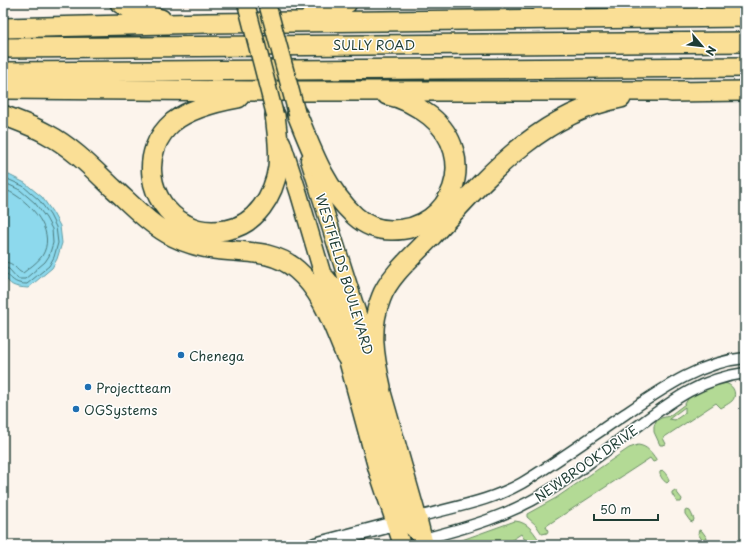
<svg xmlns="http://www.w3.org/2000/svg" width="748" height="548" viewBox="0 0 748 548" font-family="'Playpen Sans',sans-serif">
	<rect width="100%" height="100%" fill="#fcf4ec"/>
	<filter id="ink" filterUnits="userSpaceOnUse"><feTurbulence type="fractalNoise" baseFrequency=".025" numOctaves="2"/><feDisplacementMap in="SourceGraphic" scale="8" xChannelSelector="R" yChannelSelector="G"/><feConvolveMatrix kernelMatrix="1 2 1 2 8 2 1 2 1" color-interpolation-filters="sRGB"/></filter>
	<g filter="url(#ink)">
		<path fill="#b3da95" stroke="#698c64" fill-rule="evenodd" d="M721 383C729 382 737 389 734 398 733 402 724 406 721 408L716 403 663 438 666 444 663 445H660L654 432V426L656 421 661 418 669 416 685 404 689 397ZM685 407V413L675 420 669 419Z
			M638 445C647 446 651 452 656 459V461L653 462 650 458 546 526 548 531 547 533 542 534 536 525 527 517V514L556 498 629 448Z
			M662 470C665 472 669 478 669 481L667 483C663 481 659 475 660 472Z
			M675 490 682 499 681 502H677L672 494V492Z
			M687 510 690 511 694 519 693 522 690 521 685 514V511Z
			M515 521C529 522 535 534 542 545H532L529 542 527 543 521 534 504 545H448Z
			M699 530 702 531 707 538 706 542 703 541 698 534Z"/>
		<path fill="#8dd9ed" stroke="#619ba3" d="M3 171 5 173 25 183 42 197 53 213 60 226 62 243 57 259 52 268 28 288C14 287 10 286 3 274Z"/>
		<g fill="none" stroke-linecap="round" stroke-linejoin="round">
			<path stroke="#4b7b7e" stroke-width="1" d="M3 177 23 186 39 200 50 215 56 227 58 243 54 257 49 266 27 284C17 284 13 281 7 274L3 273
				M3 182 20 190 35 203 46 218 52 229 53 243 49 256 45 262 25 279H18L9 269 3 268
				M3 189C8 191 13 193 17 196 35 208 56 234 42 256 37 263 29 268 23 273 15 271 16 262 3 262"/>
			<defs>
				<path id="street" d="M418 517C453 507 491 501 522 483 557 462 591 437 625 414 662 389 700 362 745 358
					M423 539C470 527 508 516 550 490 580 471 609 448 638 426 673 400 700 379 745 373"/>
				<path id="secondary" d="M315 545 406 521"/>
				<path id="primary" d="M282 142 299 194 334 313
					M309 160 381 387 418 517 425 545
					M326 277 340 294 406 521 423 539
					M343 345 377 470 402 545"/>
				<path id="highway" d="M120 3 137 12 161 19
					M541 3 576 12
					M311 16 319 15 347 3
					M3 28 208 23 745 17
					M3 48 745 42
					M3 72 745 67
					M3 89 273 91H684
					M671 92 745 91
					M238 98C216 102 191 108 173 122 139 151 147 203 185 224 197 232 212 232 226 230 256 225 274 195 278 167 280 150 277 132 275 115
					M297 114C312 151 325 188 355 216 365 225 378 230 391 230 453 231 480 156 430 116 417 106 403 98 387 95
					M3 115C18 121 33 126 47 134 72 147 93 169 113 188 132 205 150 225 174 237 186 243 200 247 214 249 243 253 273 249 297 270 323 292 333 326 346 356
					M381 387C374 356 369 328 381 298 389 276 415 254 431 237 485 179 538 114 621 98"/>
			</defs>
			<use href="#street" stroke="#1f3d34" stroke-width="13"/>
			<use href="#secondary" stroke="#1f3d34" stroke-width="17"/>
			<use href="#primary" stroke="#1f3d34" stroke-width="19"/>
			<use href="#highway" stroke="#1f3d34" stroke-width="22"/>
			<use href="#street" stroke="#fff" stroke-width="10"/>
			<use href="#secondary" stroke="#fff" stroke-width="14"/>
			<use href="#primary" stroke="#fadf96" stroke-width="16"/>
			<use href="#highway" stroke="#fadf96" stroke-width="19"/>
			<defs>
				<path id="primary-bridge" d="M246 3 275 115
					M267 3 297 114"/>
			</defs>
			<use href="#primary-bridge" stroke="#1f3d34" stroke-width="19" stroke-linecap="butt"/>
			<use href="#primary-bridge" stroke="#fadf96" stroke-width="16"/>
		</g>
	</g>
	<g fill="#1f6fb2" stroke="#fff" stroke-width="1.5">
		<circle cx="181" cy="355" r="4"/>
		<circle cx="88" cy="387" r="4"/>
		<circle cx="76" cy="409" r="4"/>
	</g>
	<g text-anchor="middle" dominant-baseline="central" stroke-width="3" stroke-linejoin="round" paint-order="stroke">
		<g font-size="13" fill="#1f3d34" stroke="#fff">
			<text x="374" y="44">SULLY ROAD</text>
			<text transform="translate(345 274) rotate(73)">WESTFIELDS BOULEVARD</text>
			<text transform="translate(586 463) rotate(-35)">NEWBROOK DRIVE</text>
		</g>
		<g font-size="13" fill="#1f3d34" stroke="#fff" text-anchor="start">
			<text x="189" y="355">Chenega</text>
			<text x="96" y="387">Projectteam</text>
			<text x="84" y="409">OGSystems</text>
		</g>
	</g>
	<rect width="748" height="548" fill="none" stroke="#fff" stroke-width="16"/>
	<rect x="8" y="8" width="732" height="532" fill="none" stroke="#1f3d34" stroke-width="1.5" filter="url(#ink)"/>
	<g transform="translate(702 46) rotate(118)" stroke="#ffffff" stroke-width="3" paint-order="stroke">
	<path d="M0-3L7 15L0 10L-7 15Z" fill="#1f3d34"/>
	<text y="-6" font-size="11" font-weight="bold" text-anchor="middle" fill="#1f3d34">N</text>
	</g>
	<path d="M594 514v6h64v-6" fill="none" stroke="#1f3d34" stroke-width="2"/>
	<text x="600" y="514" font-size="12" fill="#1f3d34" stroke="#ffffff" stroke-width="3" paint-order="stroke">50 m</text>
</svg>
